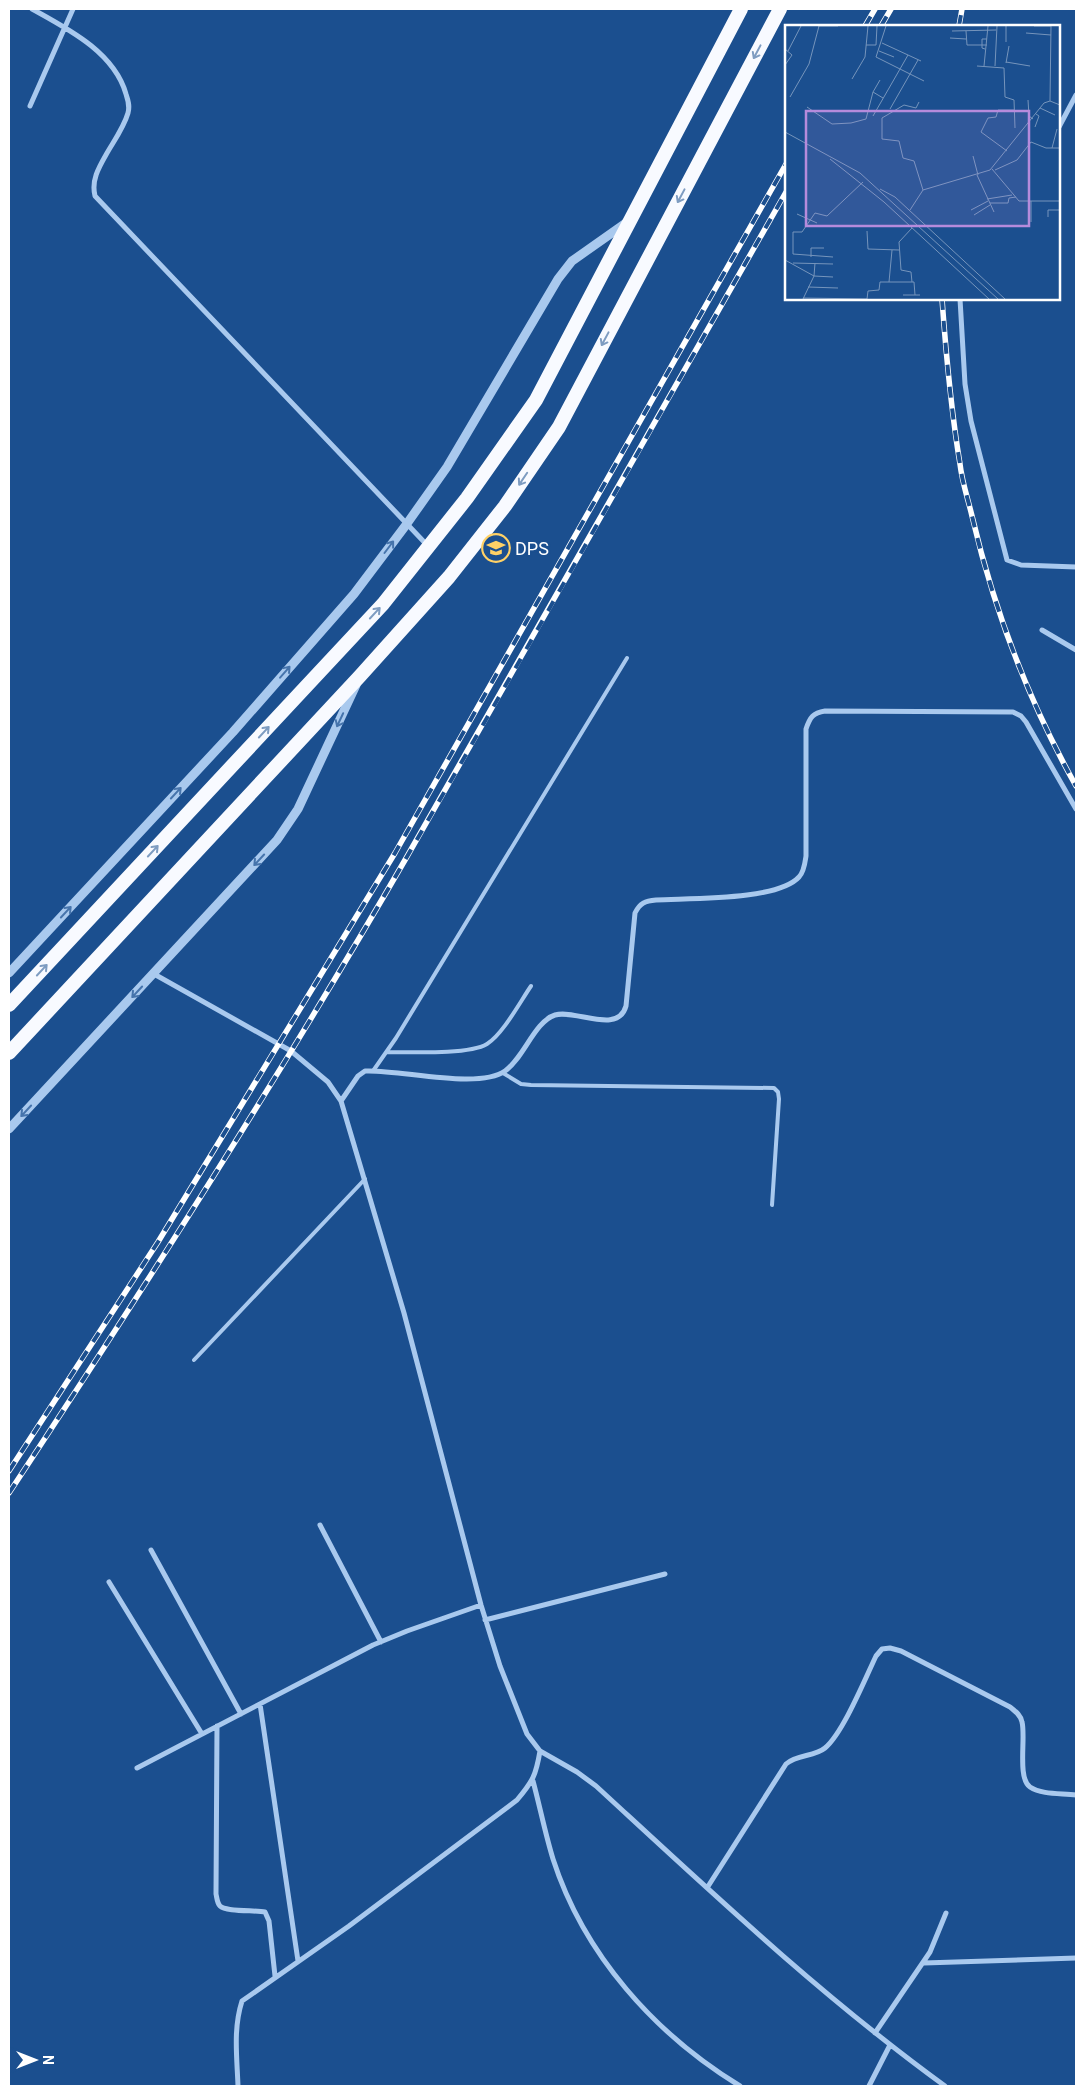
<svg xmlns="http://www.w3.org/2000/svg" width="1085" height="2095" font-family="Roboto,sans-serif">
<rect width="100%" height="100%" fill="#1b4f8f"/>
<g fill="none" stroke-linecap="round" stroke-linejoin="round">
<path stroke="#a9c9ee" stroke-width="4" d="M387,1052C409,1052 469,1055 487,1044C503,1034 520,1002 531,986
M373,1071L396,1038L627,658
M503,1073L521,1084L531,1085L774,1088L778,1092L779,1099L772,1205
M194,1360L365,1179"/>
<path stroke="#a9c9ee" stroke-width="5" d="M32,9C68,29 114,52 126,94C128,100 130,106 128,113C124,127 114,141 107,153C99,167 91,180 95,196L427,545
M30,106L73,9
M1059,127L1076,95
M960,299L965,384L971,421L1007,560L1021,565L1076,567
M1042,630L1076,650
M154,974L291,1051L328,1082L341,1101L404,1313L481,1605L500,1666L527,1734L540,1751L577,1772L596,1786C709,1890 821,1996 945,2086
M341,1101L358,1076L365,1071C399,1069 478,1090 505,1071C523,1059 535,1021 555,1015C576,1009 618,1035 626,1006L635,913C640,903 645,901 656,900C688,898 777,901 799,877C804,872 805,863 806,856V729C810,717 813,713 825,711L1013,712L1021,716L1026,722L1076,809
M320,1525L381,1642
M151,1550L241,1714
M109,1582L202,1734
M485,1620L665,1574
M260,1704L298,1961
M217,1726L216,1894C217,1898 217,1903 220,1906C226,1912 255,1910 265,1912L269,1921L275,1976
M137,1768L373,1645L407,1631L481,1605
M533,1781C540,1807 545,1833 553,1859C584,1955 655,2034 740,2086
M707,1888L786,1764C797,1754 814,1757 825,1748C843,1733 865,1679 876,1656L882,1649L890,1648L901,1651L1010,1707C1015,1711 1021,1715 1022,1722C1026,1737 1017,1778 1030,1787C1042,1795 1062,1793 1076,1795
M924,1963L1076,1958
M875,2033L930,1952L946,1913
M238,2086C237,2057 233,2029 242,2001L349,1926L517,1800C533,1781 536,1775 540,1751
M869,2086L890,2045"/>
<path stroke="#a9c9ee" stroke-width="9" d="M9,973L233,732L354,594L406,525L447,467L558,279L572,261L626,223
M9,1129L277,840L298,809L356,685"/>
<path stroke="#f8faff" stroke-width="14" d="M9,1005L383,604L467,498L536,400L741,9
M9,1053L360,676L449,577L505,506L559,427L780,9"/>
<defs>
<path id="rail" d="M865,26L875,9
M881,26L891,9
M959,26L962,9
M942,299C946,354 951,410 960,464C962,482 968,499 972,516C994,610 1029,702 1076,786
M9,1471L158,1242L395,853L786,164
M9,1493C146,1285 280,1076 405,860C534,638 659,414 786,192"/>
</defs>
<use href="#rail" stroke="#fff" stroke-width="5.5"/>
<use href="#rail" stroke="#1b4f8f" stroke-width="4" stroke-dasharray="11" stroke-linecap="butt"/>
</g>
<defs><path id="oneway-shaft" d="M-6 0H5M1.5-3L5.5 0L1.5 3" fill="none" stroke-width="1.6" stroke-linecap="round" stroke-linejoin="round" transform="scale(1.25)"/></defs>
<g stroke="#7e9cc1">
<use href="#oneway-shaft" transform="translate(757 52) rotate(118)"/>
<use href="#oneway-shaft" transform="translate(681 196) rotate(118)"/>
<use href="#oneway-shaft" transform="translate(605 339) rotate(118)"/>
<use href="#oneway-shaft" transform="translate(523 479) rotate(124)"/>
<use href="#oneway-shaft" transform="translate(375 613) rotate(-47)"/>
<use href="#oneway-shaft" transform="translate(264 732) rotate(-47)"/>
<use href="#oneway-shaft" transform="translate(153 851) rotate(-47)"/>
<use href="#oneway-shaft" transform="translate(42 970) rotate(-47)"/>
</g>
<g stroke="#4674ac">
<use href="#oneway-shaft" transform="translate(389 547) rotate(-53)"/>
<use href="#oneway-shaft" transform="translate(285 672) rotate(-49)"/>
<use href="#oneway-shaft" transform="translate(340 720) rotate(115)"/>
<use href="#oneway-shaft" transform="translate(176 793) rotate(-47)"/>
<use href="#oneway-shaft" transform="translate(259 860) rotate(133)"/>
<use href="#oneway-shaft" transform="translate(66 912) rotate(-47)"/>
<use href="#oneway-shaft" transform="translate(137 992) rotate(133)"/>
<use href="#oneway-shaft" transform="translate(26 1111) rotate(133)"/>
</g>
<defs>
<symbol id="school-ring" viewBox="-11 -11 22 22"><circle r="9.5" fill="#1b4f8f" stroke="#ffd166" stroke-width="1.5"/><path d="M0-5L7-2L0 1L-7-2ZM-4 1L0 2.5L4 1V4Q0 6-4 4Z" fill="#ffd166"/></symbol>
</defs>
<g fill-rule="evenodd">
<use href="#school-ring" x="480" y="532" width="32" height="32"/>
</g>
<g text-anchor="middle" dominant-baseline="central" stroke-width="4" stroke-linejoin="round" paint-order="stroke">
<g font-size="18" fill="#fff" stroke="#1b4f8f" text-anchor="start">
<text x="515" y="548">DPS</text>
</g>
</g>
<g transform="translate(785 25)">
<rect width="275" height="275" fill="#1b4f8f"/>
<path fill="none" stroke="#7695bc" stroke-width="1" d="M33,1H53M221,1V17M249,1H266M167,6L211,5M181,6L182,20H202M241,8L266,10M165,13L181,14M97,18L136,36M81,20H91L92,1M0,24L7,30L0,40M200,24L197,23V14H202M3,26L16,1M94,26L109,32M123,30L115,44L139,56M221,37L245,41M221,38L224,21M192,41L219,43L220,72L229,75L230,103M199,41L203,1M210,41L212,1M67,54L80,32L83,1M95,55L88,67L98,73M5,72L24,39L34,1M243,75L244,91L248,94M265,76L266,1M134,77L131,83L119,80L97,93V114L114,116L118,133L129,136L138,165M22,82L47,99L66,98L81,94L88,67M255,83L270,90M105,84L133,35M88,91L115,44L91,32L101,1M250,102L254,91L251,89M0,107L75,148L213,274M267,123L272,104M222,126L196,107L203,93L211,92L213,85H229M188,131L193,150M45,134L99,177L204,274M207,144L234,176H275M210,145L232,135L246,117L261,123H275M192,150L209,187M95,164L110,172L220,274M202,174L227,170M246,176V197M205,178H223L224,173L231,172M125,185L138,165L205,145L259,78L265,76L275,80M186,185L203,176M12,189L32,198M189,190L205,180M263,192V185H275M82,206L83,224L114,225M26,232V223H39M48,232L8,229V207H17L30,188L42,191L78,157M0,235L29,251L48,252M8,238L48,239M104,257L107,225M127,257L126,247L116,245L114,217L127,203M23,262L53,263M118,270H135M18,273L82,274L83,266L94,265L95,257H129L130,270M18,274L29,251L30,238"/>
<path fill="#b68bdc" fill-opacity="0.15" stroke="#b68bdc" stroke-width="2.5" d="M21,86H244V201H21Z"/>
<rect width="275" height="275" fill="none" stroke="#fff" stroke-width="2.5"/>
</g>
<rect width="1085" height="2095" fill="none" stroke="#ffffff" stroke-width="20"/>
<g transform="translate(35 2060) rotate(90)" stroke="#1b4f8f" stroke-width="4" paint-order="stroke">
<path d="M0-4L9 19L0 12L-9 19Z" fill="#ffffff"/>
<text y="-8" font-size="14" font-weight="bold" text-anchor="middle" fill="#ffffff">N</text>
</g>
</svg>
